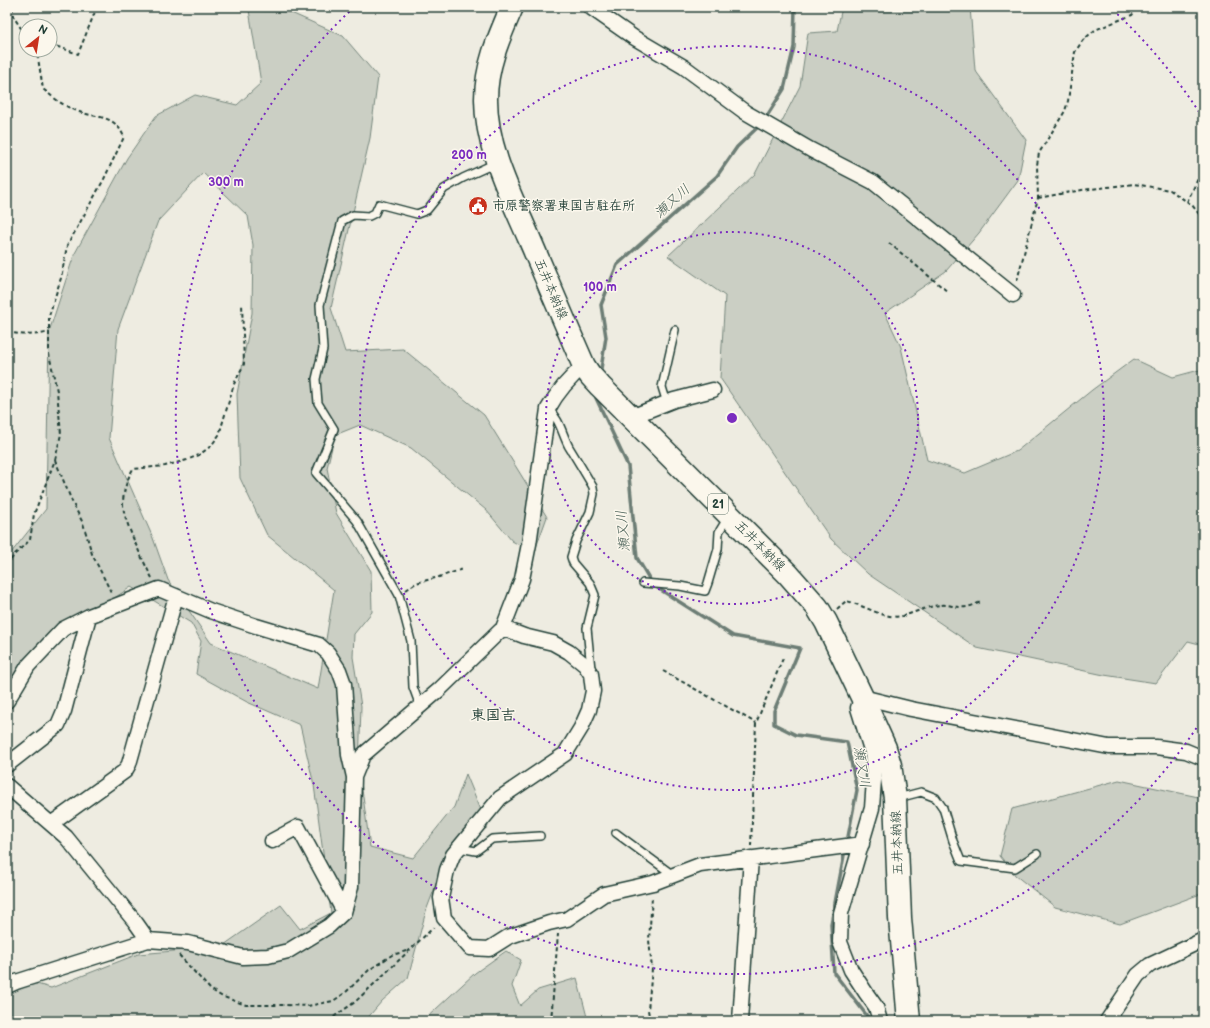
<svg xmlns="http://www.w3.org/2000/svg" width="1210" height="1028" font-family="'Balsamiq Sans','Klee One',sans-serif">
<rect width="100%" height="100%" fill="#eeece1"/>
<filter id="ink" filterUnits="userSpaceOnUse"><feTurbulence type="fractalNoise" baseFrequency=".025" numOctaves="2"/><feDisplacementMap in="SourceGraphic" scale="8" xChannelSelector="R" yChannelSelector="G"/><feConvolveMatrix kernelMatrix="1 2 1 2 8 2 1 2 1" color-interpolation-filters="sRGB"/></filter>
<g filter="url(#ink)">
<path fill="#cbcfc4" stroke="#75867c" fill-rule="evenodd" d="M842,7H970L975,70L1026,140L1018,180L979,233L946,271L885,313L901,347L927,460L965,473L1017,451L1092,390L1134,359L1173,377L1203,369V645L1188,641L1156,683L1104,675L977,648L868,574L831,539L720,378L725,296L668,256L755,174L800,86L808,33L837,31Z
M249,10L289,12L343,36L378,77L370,138L331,308L345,352L403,349L484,415L547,517L534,553L512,541L486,510L411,448L360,425L335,435L327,468L336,513L371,571L372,612L354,634L353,657L361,706L359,768L370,847L413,858L454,807L466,774L488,827L448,853L426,911L408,978L382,1001L365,1021H7V995L33,983L51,988L138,954L221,947L281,905L300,929L331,913L314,785L300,725L247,702L196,674L201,641L191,623L131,587L34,651L7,688V558L46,509L49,332L74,255L127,158L156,116L195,95L237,105L261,83ZM203,173L248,216L253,245L252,313L237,394L240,478L267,535L334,590L318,689L211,643L168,580L153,538L109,438L118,329L158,221Z
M1119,780L1203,798V893L1120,924L1055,907L1015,875L1000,856L1012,809Z
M506,951L521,960L512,986L520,1006L538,990L577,978L588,1021H423L475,973Z"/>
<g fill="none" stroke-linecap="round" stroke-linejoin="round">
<path stroke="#6c7d74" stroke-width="3.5" d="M765,119L784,89L794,47L795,7
M600,375L606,337L601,305L617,265L717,176L737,147L760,125
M596,395V398L628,466L637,558L653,585L733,636L800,648L774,711V724L796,735L847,742L857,790L847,842
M845,850L831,924L834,973L871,1021"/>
<defs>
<path id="lane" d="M667,403L662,387L675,330
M548,409C560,419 562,434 569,447C577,460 585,473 593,487L594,494L590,512L576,541L571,557L573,563L590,583L595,595L587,628L591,669
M643,583L680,586L705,591L708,583L718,549L719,532L728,517
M420,706L413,687L411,641L399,595L357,521L316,473L334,429L318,403L316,379L323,349L320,305L342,221L353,215L369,216L375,213L379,204L417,214L427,210L444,189L463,178L496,163
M898,798L921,792L936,798L943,808L953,841L961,861L1015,868L1037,854
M616,833L673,875
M459,848L476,851L492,839L540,836"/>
<path id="street" d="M590,7L633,37L684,67L745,112L811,150L873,182L1013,295
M631,417L674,400L713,390
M503,628L524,636L553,643L569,652L585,665L591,674L593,691L589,710L581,728L565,754L500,798L453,855L447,870L441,898L444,918L470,948L489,949L508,937L549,923L567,919L604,894L653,883L700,865L862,844
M7,701L28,666L63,629L89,616L159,589L211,611L256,626L319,645L328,653L339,670L344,684L349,755L354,777L351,887L344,912L329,926L288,951L268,956L243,957L188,943L148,940L16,982L7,986
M7,765L58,725L64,711L89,616
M354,777L363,755L439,690L503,628L522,579L529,544L548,409C558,391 568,379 584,366
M7,786L66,837L136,923L148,940
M51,824L125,771L129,764L176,596
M272,841L298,827L344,912
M740,1021L751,858
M880,1021L876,1007L866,993L851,970L840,942L841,913L872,808L874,780L872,753L858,708L862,697L911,709L1109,747H1156L1186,751L1203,758
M1107,1021L1138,975L1150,965L1203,940"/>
<path id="primary" d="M512,7C499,37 486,66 486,99C486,148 510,194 529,238C547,280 565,323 584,366L590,375L600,386L788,574L817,607L826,622L862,697L885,748L890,765L895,798L900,918L909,1021"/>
</defs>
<use href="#lane" stroke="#1f3d34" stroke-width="10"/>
<use href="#street" stroke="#1f3d34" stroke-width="17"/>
<use href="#primary" stroke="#1f3d34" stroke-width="25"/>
<path stroke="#1f3d34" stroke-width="2" stroke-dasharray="4 3" stroke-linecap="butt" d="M12,7L13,16L26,36
M50,44L78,54L97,7
M1038,198L1082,190L1134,184L1170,190L1192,205L1203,219
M1187,202L1203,168
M889,243L948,292
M1017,281L1038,198L1037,165L1039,153L1065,111L1068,101L1075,52L1083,40L1095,30L1132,15L1139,7
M7,332C22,335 35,336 49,332
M55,460L73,504L83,523L92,554L112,594
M7,566L14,555L30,540L34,514L55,460L61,434L57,391L49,354V316L61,278L67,246L104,179L124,137C114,113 97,119 77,111C62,105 55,99 43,89L37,52L36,50
M152,578C144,563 123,520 123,504C123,492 127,479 133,469L165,466L187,460L199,455L211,446L219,435L234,384L244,364L242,303
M406,590L416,583L439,577L463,569
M837,609L846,601C862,604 885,620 902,616C915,613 927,606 941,605C947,604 954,607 960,607C967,608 974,605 981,602
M663,671L756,723
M751,846L756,723L784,656
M179,955L210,989L221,996L246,1005H285L308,1006L333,1001L345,993L369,970L392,955L410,950
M328,1021L355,1002L434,927
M551,1021L558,934
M650,1021L648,1010L652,969L649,940L652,897"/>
<use href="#lane" stroke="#fbf7ec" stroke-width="7"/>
<use href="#street" stroke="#fbf7ec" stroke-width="14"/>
<use href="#primary" stroke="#fbf7ec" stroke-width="22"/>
</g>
</g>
<g fill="none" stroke="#7b2cbf" stroke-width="2" stroke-dasharray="2 4">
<circle cx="732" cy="418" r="186"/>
<circle cx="732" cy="418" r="372"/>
<path d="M1203 718A558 558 0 1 1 351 10M1113 10A558 558 0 0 1 1203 118"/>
</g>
<defs>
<symbol id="civic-disc" viewBox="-11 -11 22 22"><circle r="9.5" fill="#c8321e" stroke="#fbf7ec"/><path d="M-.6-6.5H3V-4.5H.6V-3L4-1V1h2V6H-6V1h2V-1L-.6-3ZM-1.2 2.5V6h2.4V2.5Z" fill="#fff"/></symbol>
</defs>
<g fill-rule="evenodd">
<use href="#civic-disc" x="467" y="195" width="22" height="22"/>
</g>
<g text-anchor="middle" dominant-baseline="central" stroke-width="3" stroke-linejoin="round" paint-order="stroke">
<rect fill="#fbf7ec" stroke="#61756b" stroke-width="1" x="708" y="494" width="20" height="20" rx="3"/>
<g font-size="12" font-weight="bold" fill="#1f3d34">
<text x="718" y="504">21</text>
</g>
<g font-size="13" font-weight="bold" fill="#1f3d34" stroke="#fbf7ec" text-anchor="start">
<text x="492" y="206">市原警察署東国吉駐在所</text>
</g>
<g font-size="13" fill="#1f3d34" stroke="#fbf7ec">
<text transform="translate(551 289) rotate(67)">五井本納線</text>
<text transform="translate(760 546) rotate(45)">五井本納線</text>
<text transform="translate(897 843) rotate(-92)">五井本納線</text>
</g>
<g font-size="14" font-style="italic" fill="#455d54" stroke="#fbf7ec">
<text transform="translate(672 201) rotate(-42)">瀬又川</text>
<text transform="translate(623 531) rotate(-95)">瀬又川</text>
<text transform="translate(862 767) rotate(80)">瀬又川</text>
</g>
<g font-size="15" font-weight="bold" fill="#1f3d34" stroke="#fbf7ec">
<text x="493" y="715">東国吉</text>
</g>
</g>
<circle cx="732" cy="418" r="6" fill="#7b2cbf" stroke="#fbf7ec" stroke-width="2"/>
<g font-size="12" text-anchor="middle" font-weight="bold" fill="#7b2cbf" stroke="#fbf7ec" stroke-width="3" stroke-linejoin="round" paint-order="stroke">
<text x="469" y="159">200 m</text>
<text x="226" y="186">300 m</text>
<text x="600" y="291">100 m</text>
</g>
<rect width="1210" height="1028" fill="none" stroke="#fbf7ec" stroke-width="24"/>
<rect x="12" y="12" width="1186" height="1004" fill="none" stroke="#1f3d34" stroke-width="1.5" filter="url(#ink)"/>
<g transform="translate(38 38) rotate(30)"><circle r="19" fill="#fbf7ec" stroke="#a3ada2"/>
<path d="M0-3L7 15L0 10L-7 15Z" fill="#c8321e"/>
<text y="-6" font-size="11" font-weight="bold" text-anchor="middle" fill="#1f3d34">N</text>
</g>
</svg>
